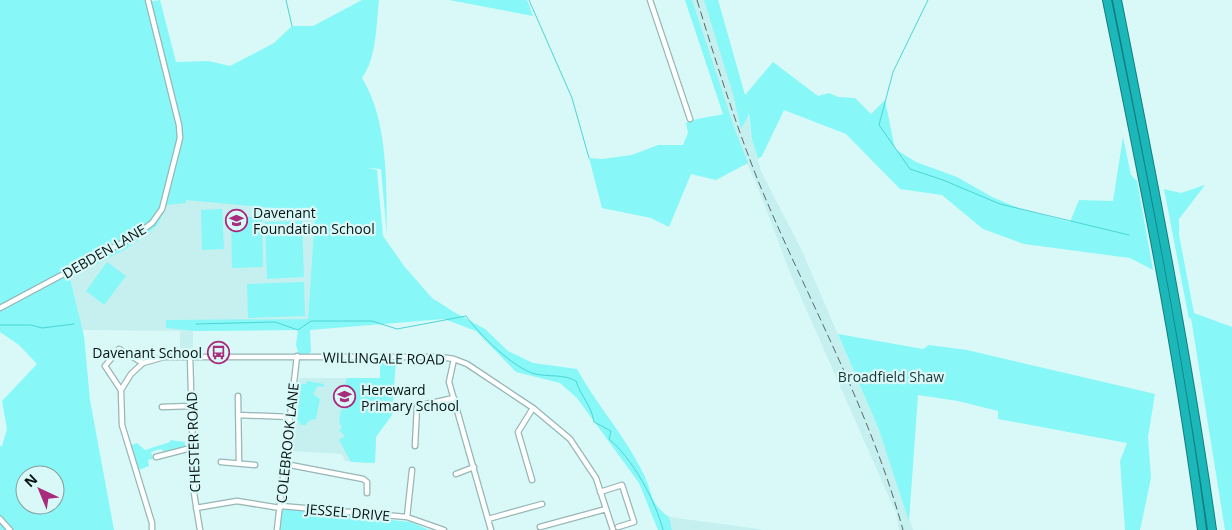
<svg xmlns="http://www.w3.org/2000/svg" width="1232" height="530" font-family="'Open Sans',sans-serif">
<rect width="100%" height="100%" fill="#d9f9f8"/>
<path fill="#c6f0ef" d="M685,0H718L745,96L752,139L761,171L803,253L879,430L913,530H899L896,513L791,275L755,180L723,114Z
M194,103L280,133L272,210L315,214L308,319L193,330V348H180V331L82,330L70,277L126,249L157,226L168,199Z
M380,360H396L392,415L376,437L375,463L345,461L342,454L290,451L299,378H380Z
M669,517L745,527L765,530H672Z"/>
<path fill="#87f7f7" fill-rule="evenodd" d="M0,0H146V2L160,0L176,62L208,61L230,66L274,43L292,26H313L362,0H379C376,25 377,57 362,78C389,122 386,185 387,236L381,169L368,168L377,170L383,236L404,266L432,298L454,312L485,329L508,351L533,363L577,369C596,404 625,436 642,471C653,491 648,502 669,517L672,530H658L639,483L577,398L560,383L516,372L476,331L444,319L310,330L311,352L301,361L296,345L298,330L196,331L166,328V320L308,319L315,214L273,208L186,200V203L167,205L157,226L126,249L70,278L84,336L90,400L114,530H0V446H2L7,429L2,401L37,364L19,345L0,332ZM25,475H55V505H25Z
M449,0H527L533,16Z
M685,0H692L735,130L748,163L716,180L691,174L669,227L651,218L602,208L589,158L602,159L632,155L658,145H683L688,133L686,123C694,118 713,117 723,114Z
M704,0H718L745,95L773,62L818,96L829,93L838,97L855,98L871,114L885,100L895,149L916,162L957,177L992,197L1021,209L1070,222L1079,200L1113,201L1123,137L1131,175L1137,181L1153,270L1130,258L1024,244L983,229L942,195L900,189L846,134L784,110L762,156L758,159L752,139L749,114L741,129L733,94Z
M1205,185L1179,219V235L1194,313L1232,327V530H1225L1191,318L1189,319L1164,189L1181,193Z
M222,209L224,249L202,250L201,210Z
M231,217H262L263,267L232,268Z
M302,221L304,277L267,279L265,222Z
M107,262L126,276L104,305L86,291Z
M304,282L305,316L248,318L247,284Z
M838,334L923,349L929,345L967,350L1155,394L1148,437L1151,478L1140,530H1125L1120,461L1127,443L998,419V411L958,401L918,395L909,521L879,430Z
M380,360H396L392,415L376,437L375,463L351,462L339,440L345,436L339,430L342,428L339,422L341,409L346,410L347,394L343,393L347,378H380Z
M307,381L324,384V387L318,386L313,394L320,399L316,419L310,420L305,425H301L297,419L301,384H306Z
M170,440L185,442V447L166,452L160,449L151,452L153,459L148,460L149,466L139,470L131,445L137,443L145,450L170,442Z
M282,509L411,522L429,530H280Z"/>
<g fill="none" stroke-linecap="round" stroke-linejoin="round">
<path stroke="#4cd4d5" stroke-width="1" d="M286,0L292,26
M529,0L572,98L589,158
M928,0L893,72L879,125L910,169L943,180L1000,204L1129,235
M196,324L275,322L298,330L311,321H372L397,329L466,316C479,334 513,368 535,374C549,377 564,374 576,381C581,397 591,404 594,422L611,431L609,439C632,458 656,501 663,530
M0,325H31L42,328L74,324"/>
<defs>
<path id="street" d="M650,0L690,119
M0,308L133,237L152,223L162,209L180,138L179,125L148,0
M190,356L194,493L200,530
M454,359L449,382L491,530
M121,390L105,366L119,349L143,363
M238,396L239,463
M162,407L191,406
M238,415L290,417
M415,446L417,406L454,398
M156,457L191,448
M221,462L255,465
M285,464L363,479L367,482V493
M456,474L474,467
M532,480L518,432L533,408
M600,492L622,485L634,522L618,527
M281,506L407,517L444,530
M196,508L237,501L280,508
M407,517L412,470
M0,519L10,530
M488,519L542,504
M540,527L606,509
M152,530V523L122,425L121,390L131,374L143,363L164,357H441L454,359L467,364L533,408L570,439L596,478L613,530
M277,530L297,356"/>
<path id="highway" d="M1107,0C1143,176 1179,352 1202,530
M1117,0C1152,176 1187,352 1212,530"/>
</defs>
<use href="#street" stroke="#97b6b5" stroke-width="7"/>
<use href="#highway" stroke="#147e7f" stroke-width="10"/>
<use href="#street" stroke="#fff" stroke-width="4.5"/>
<use href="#highway" stroke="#1bb7b9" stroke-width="8"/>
<path stroke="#566968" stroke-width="1" stroke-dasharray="8 4" stroke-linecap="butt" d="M697,0C716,62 735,123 759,183C807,299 870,409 903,530"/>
</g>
<defs>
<symbol id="school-ring" viewBox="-11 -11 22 22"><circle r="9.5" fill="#d9f9f8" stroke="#a92b7c" stroke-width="1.5"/><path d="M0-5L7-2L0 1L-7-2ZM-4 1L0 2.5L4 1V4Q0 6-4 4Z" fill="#a92b7c"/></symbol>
<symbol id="bus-ring" viewBox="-11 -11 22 22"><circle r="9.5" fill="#d9f9f8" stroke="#a92b7c" stroke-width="1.5"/><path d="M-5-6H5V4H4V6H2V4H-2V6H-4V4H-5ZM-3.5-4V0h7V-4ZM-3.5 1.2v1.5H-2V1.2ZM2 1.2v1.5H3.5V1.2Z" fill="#a92b7c"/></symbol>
</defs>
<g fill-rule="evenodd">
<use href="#school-ring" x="224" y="208" width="25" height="25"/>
<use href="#bus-ring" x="206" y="340" width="25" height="25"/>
<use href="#school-ring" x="332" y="384" width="25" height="25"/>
</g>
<g text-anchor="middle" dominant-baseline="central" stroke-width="4.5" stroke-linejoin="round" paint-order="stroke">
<g font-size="14" fill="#081313" stroke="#d9f9f8" text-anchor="start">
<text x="253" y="212">Davenant<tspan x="253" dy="16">Foundation School</tspan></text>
<text x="202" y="352" text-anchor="end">Davenant School</text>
<text x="361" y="389">Hereward<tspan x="361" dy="16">Primary School</tspan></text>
</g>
<g font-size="14" fill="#081313" stroke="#d9f9f8">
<text transform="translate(104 251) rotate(-30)">DEBDEN LANE</text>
<text transform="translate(384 358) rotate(1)">WILLINGALE ROAD</text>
<text transform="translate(193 442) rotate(-92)">CHESTER ROAD</text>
<text transform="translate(287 443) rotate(-84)">COLEBROOK LANE</text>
<text transform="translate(348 512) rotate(5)">JESSEL DRIVE</text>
</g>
<g font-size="14" fill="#1d3435" stroke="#d9f9f8">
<text x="891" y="376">Broadfield Shaw</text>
</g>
</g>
<g transform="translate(40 490) rotate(316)"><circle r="24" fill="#d9f9f8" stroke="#859d9c"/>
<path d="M0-4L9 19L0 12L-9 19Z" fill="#a92b7c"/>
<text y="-8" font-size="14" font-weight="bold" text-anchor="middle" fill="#081313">N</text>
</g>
</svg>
